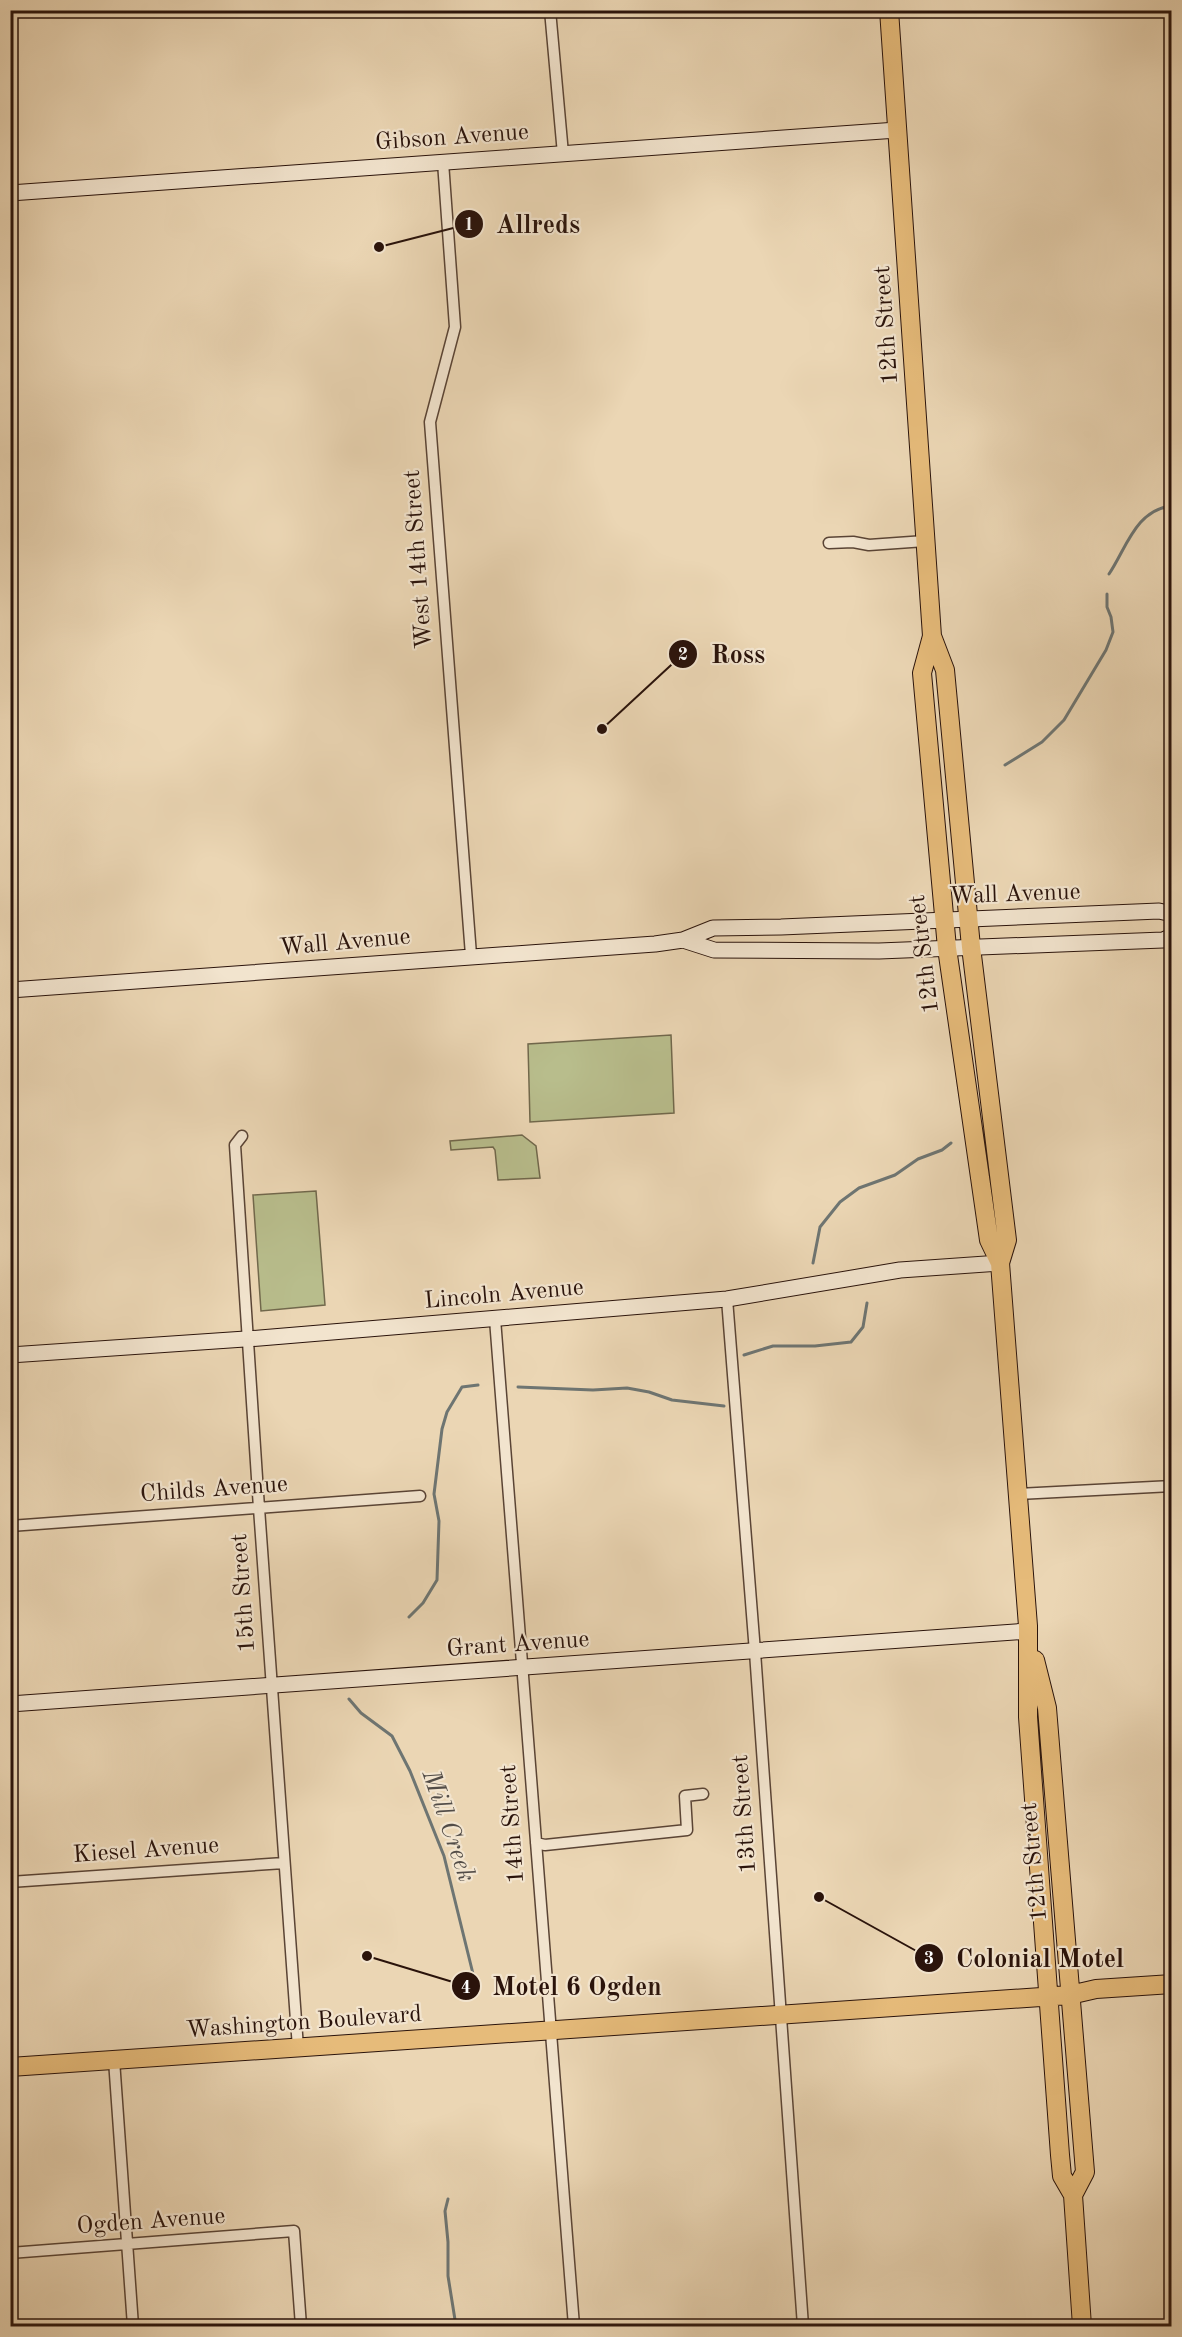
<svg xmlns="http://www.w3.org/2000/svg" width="1182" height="2337" font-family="'Old Standard TT',serif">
<rect width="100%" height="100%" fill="#ebd6b4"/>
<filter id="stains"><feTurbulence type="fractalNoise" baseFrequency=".00333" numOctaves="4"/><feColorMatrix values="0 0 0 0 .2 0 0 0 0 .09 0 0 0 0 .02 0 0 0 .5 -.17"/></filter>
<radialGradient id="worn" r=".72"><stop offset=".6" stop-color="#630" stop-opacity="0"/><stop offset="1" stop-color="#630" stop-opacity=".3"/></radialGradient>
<path fill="#b8bd8c" stroke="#71684c" stroke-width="1.5" d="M671,1035L674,1113L530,1122L528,1044Z
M522,1135L536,1146L540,1178L498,1180L495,1150L493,1147L451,1150L450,1141Z
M316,1191L325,1305L261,1311L253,1195Z"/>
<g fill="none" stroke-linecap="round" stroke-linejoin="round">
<path stroke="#6e7572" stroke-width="3" d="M1109,574C1126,549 1136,509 1172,506
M1005,765L1042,742L1064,720L1106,650L1113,632L1111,617L1107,607V594
M813,1263L820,1227L840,1202L859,1188L895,1175L918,1159L942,1150L951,1143
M744,1355L773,1346H815L851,1342L863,1327L867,1303
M518,1387L593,1390L627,1388L649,1392L672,1400L724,1406
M409,1617L423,1603L437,1580L439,1521L434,1494L442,1429L447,1412L462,1387L478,1385
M349,1699L361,1713L392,1736L410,1771L444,1856L476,1986
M448,2199L445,2211L448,2242V2276L456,2326"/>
<defs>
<path id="street" d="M550,10L563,154
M443,162L455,327L430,422L471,955
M829,543L853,542L869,545L925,541
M242,1136L235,1145L259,1508L298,2048
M727,1299L755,1652L803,2326
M495,1319L574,2326
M1018,1494L1172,1486
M10,1526L420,1496
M536,1843L545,1845L687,1830L685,1796L703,1794
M10,1882L284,1863
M114,2060L133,2326
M10,2253L294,2231L301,2326
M1167,2326H1172"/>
<path id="secondary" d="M10,193L897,130
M683,940L714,950L879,951L1163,940L1172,936
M10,990L655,944L683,940L713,928L781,927L1159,911L1172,914
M10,1355L260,1338L727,1299L900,1270L1000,1263
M10,1704L1028,1631"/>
<path id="primary" d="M889,10L932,636L945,670L971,947L1007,1240L1000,1263
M932,636L922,673L947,948L989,1240L1000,1263L1028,1626V1717L1060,2155L1062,2176L1073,2195L1082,2326
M1035,1660L1047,1708L1085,2172L1073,2195
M10,2067L1070,1995L1096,1989L1172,1984"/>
</defs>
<use href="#street" stroke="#5a4435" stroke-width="13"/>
<use href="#secondary" stroke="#2a130b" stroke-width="17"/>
<use href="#primary" stroke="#2a130b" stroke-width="20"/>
<use href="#street" stroke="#f2e4ce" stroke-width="10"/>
<use href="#secondary" stroke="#f2e4ce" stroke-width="15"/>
<use href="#primary" stroke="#e6bb7a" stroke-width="18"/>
</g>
<g text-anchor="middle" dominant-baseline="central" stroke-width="4.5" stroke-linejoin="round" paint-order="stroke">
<g font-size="24" fill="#2a130b" stroke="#f2e4ce">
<text transform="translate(452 138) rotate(-4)">Gibson Avenue</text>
<text transform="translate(887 325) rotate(-94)">12th Street</text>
<text transform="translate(419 559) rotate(-94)">West 14th Street</text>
<text transform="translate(1015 895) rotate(-2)">Wall Avenue</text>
<text transform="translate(345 943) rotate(-5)">Wall Avenue</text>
<text transform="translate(925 954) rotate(-97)">12th Street</text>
<text transform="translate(504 1295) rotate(-5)">Lincoln Avenue</text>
<text transform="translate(214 1490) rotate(-4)">Childs Avenue</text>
<text transform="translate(244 1593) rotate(-94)">15th Street</text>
<text transform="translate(518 1645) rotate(-4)">Grant Avenue</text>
<text transform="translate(745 1814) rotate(-94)">13th Street</text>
<text transform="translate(513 1824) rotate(-94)">14th Street</text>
<text transform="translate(146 1851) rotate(-4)">Kiesel Avenue</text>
<text transform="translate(1035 1862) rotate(-95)">12th Street</text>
<text transform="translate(304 2023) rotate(-4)">Washington Boulevard</text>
<text transform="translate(151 2222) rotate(-4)">Ogden Avenue</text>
</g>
<g font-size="26" font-style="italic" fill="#524c47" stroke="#f2e4ce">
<text transform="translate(448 1826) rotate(71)">Mill Creek</text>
</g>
</g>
<path fill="none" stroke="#2a130b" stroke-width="2" d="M379 247L469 224M602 729L683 654M819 1897L929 1958M367 1956L466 1986"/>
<g fill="#2a130b" stroke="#f2e4ce" stroke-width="2">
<circle cx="379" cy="247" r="6"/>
<circle cx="602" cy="729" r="6"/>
<circle cx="819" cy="1897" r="6"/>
<circle cx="367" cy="1956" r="6"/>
<circle cx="469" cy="224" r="15"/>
<circle cx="683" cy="654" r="15"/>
<circle cx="929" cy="1958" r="15"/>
<circle cx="466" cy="1986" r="15"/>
</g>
<g font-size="18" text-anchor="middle" font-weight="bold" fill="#fff">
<text x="469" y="230">1</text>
<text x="683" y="660">2</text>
<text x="929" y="1964">3</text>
<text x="466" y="1993">4</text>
</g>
<g font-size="26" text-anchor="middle" font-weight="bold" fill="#2a130b" stroke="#f2e4ce" stroke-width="4.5" stroke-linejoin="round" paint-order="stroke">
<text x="538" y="233">Allreds</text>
<text x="738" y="663">Ross</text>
<text x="1040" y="1967">Colonial Motel</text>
<text x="577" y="1995">Motel 6 Ogden</text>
</g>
<rect width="1182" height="2337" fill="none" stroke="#ebd6b4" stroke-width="36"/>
<rect x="12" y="12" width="1158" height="2313" fill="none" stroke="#2a130b" stroke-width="3"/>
<rect x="18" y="18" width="1146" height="2301" fill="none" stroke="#2a130b" stroke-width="1.5"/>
<rect width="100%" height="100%" filter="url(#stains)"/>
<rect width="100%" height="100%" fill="url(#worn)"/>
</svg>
